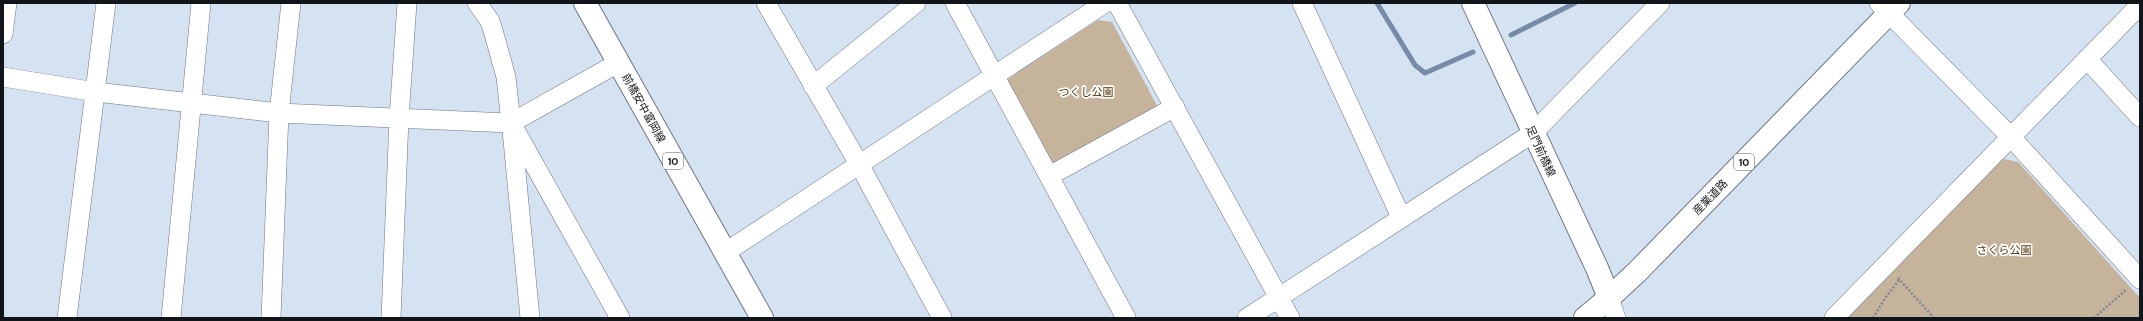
<svg xmlns="http://www.w3.org/2000/svg" width="2143" height="321" font-family="'DM Sans','Noto Sans JP',sans-serif">
<rect width="100%" height="100%" fill="#d4e2f2"/>
<path fill="#c6b39c" d="M1098,20L1112,22L1160,111L1047,167L1006,90L1008,79Z
M1999,158L2018,162L2140,298V318H1845Z"/>
<g fill="none" stroke-linecap="round" stroke-linejoin="round">
<path stroke="#768ba5" stroke-width="5" d="M1377,3L1415,65L1425,73L1473,52
M1511,35L1575,3"/>
<defs>
<path id="minor" d="M477,3L490,21L494,34L506,77L511,123L620,318
M766,3L859,164L942,318
M955,3L1126,318
M1117,3L1290,318
M1302,3L1401,217
M1879,3L2010,136L2140,279
M3,34L7,3
M2087,59L2140,117
M3,77L96,92L279,113L511,123L618,63
M813,86L916,3
M512,130L530,318
M1049,176L1175,107
M726,252L1105,3
M1609,298L1616,318
M67,318L106,3
M171,318L201,3
M271,318L279,113L291,3
M391,318L399,118L407,3
M1247,318L1533,133L1660,3
M1834,318L2140,5"/>
<path id="major" d="M585,3L762,318
M1473,3L1597,268L1609,298
M1585,318L1609,298L1637,272L1899,3"/>
</defs>
<use href="#minor" stroke="#6b7786" stroke-width="20"/>
<use href="#major" stroke="#6b7786" stroke-width="24"/>
<path stroke="#7d8893" stroke-width="2.5" stroke-dasharray="2 2" stroke-linecap="butt" d="M1898,278L1934,318
M1873,318L1886,297L1899,280
M2094,318L2127,289"/>
<use href="#minor" stroke="#fff" stroke-width="19"/>
<use href="#major" stroke="#fff" stroke-width="22"/>
</g>
<g text-anchor="middle" dominant-baseline="central" stroke-width="3.5" stroke-linejoin="round" paint-order="stroke">
<g fill="#fff" stroke="#585c5f" stroke-width="1">
<rect x="663" y="153" width="20" height="16" rx="3"/>
<rect x="1734" y="154" width="20" height="16" rx="3"/>
</g>
<g font-size="10" font-weight="bold" fill="#11161b">
<text x="673" y="161">10</text>
<text x="1744" y="162">10</text>
</g>
<g font-size="11" fill="#513200" stroke="#fff">
<text x="1086" y="92">つくし公園</text>
<text x="2004" y="250">さくら公園</text>
</g>
<g font-size="11" fill="#11161b" stroke="#fff">
<text transform="translate(644 108) rotate(61)">前橋安中富岡線</text>
<text transform="translate(1541 151) rotate(65)">足門前橋線</text>
<text transform="translate(1710 197) rotate(-46)">産業道路</text>
</g>
</g>
<rect width="2143" height="321" fill="none" stroke="#11161b" stroke-width="8"/>
</svg>
